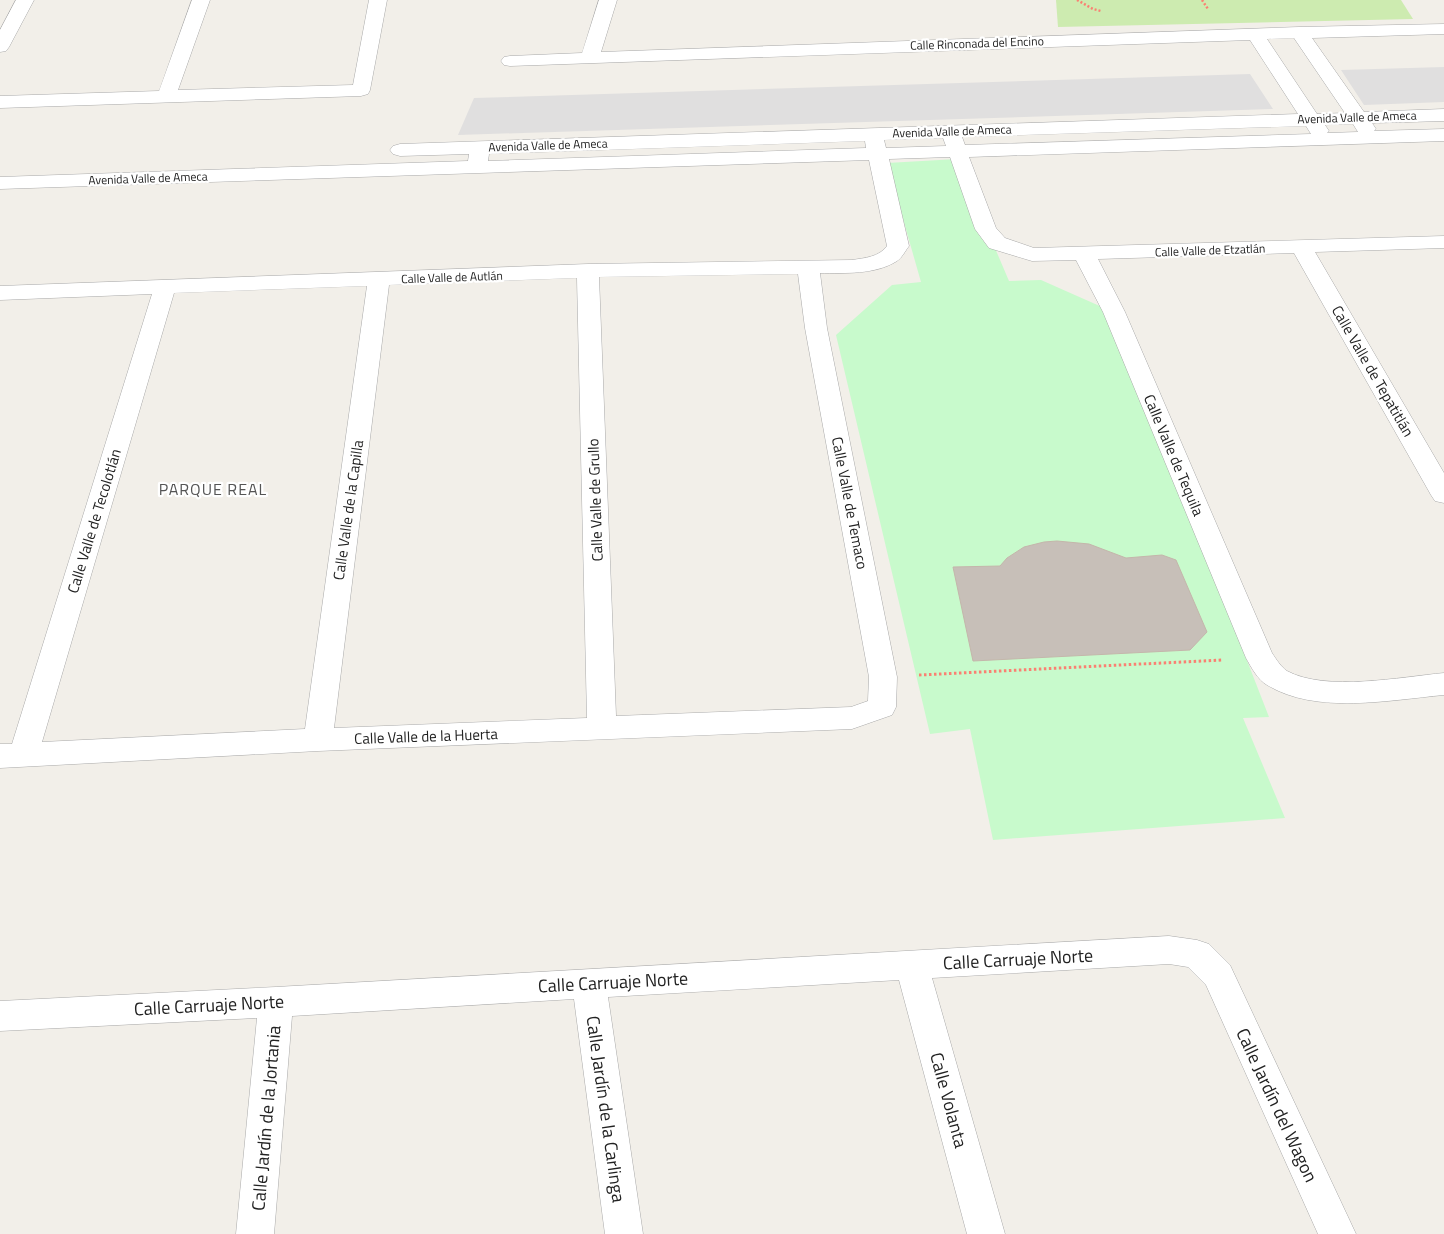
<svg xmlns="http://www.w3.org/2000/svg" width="1444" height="1234" font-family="'Titillium Web',sans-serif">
<rect width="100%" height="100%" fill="#f2efe9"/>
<path fill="#e0dfdf" d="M1444,67V102L1364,105L1341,70Z
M1250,74L1273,109L458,135L474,98Z"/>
<path fill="#cdebb0" d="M1056,0H1401L1413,19L1058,27Z"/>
<path fill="#c8facc" d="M957,159L1009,281L1041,280L1111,311L1269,717L1243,718L1285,818L993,840L970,729L930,734L836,335L892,285L921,282L887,163Z"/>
<path fill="#c7bfb8" stroke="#c4b6ab" d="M1057,541L1089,544L1126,558L1162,555L1176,560L1207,632L1190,650L973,661L953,567L1000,566L1007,558L1024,547L1044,542Z"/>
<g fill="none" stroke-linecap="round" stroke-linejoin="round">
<defs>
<path id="minor" d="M16,0H34L9,47L6,51L0,52V30Z
M192,0H210L178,90L353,85L369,0H387L370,90L368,94L361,96L0,108V96L159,91Z
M599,0H617L601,52L1299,27L1444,24V34L1312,38L1364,112L1444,109V121L1372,123L1376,129L1374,131L1444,129V141L969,157L996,228L1005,238L1034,248L1444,236V248L1315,252L1444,473V503L1435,501L1431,495L1294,253L1098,259L1125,312L1272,653C1276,659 1281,667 1287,671C1326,692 1401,677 1444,673V695C1390,700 1316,715 1267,685C1258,680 1251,667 1246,658L1103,312L1076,260L1032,261L989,248L975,229L950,157L889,159L909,246C905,251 902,258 897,261C875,275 844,273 820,273L827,328L897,677L896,707L892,715L852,729L318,751L0,768V744H12L152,294L0,300V286L588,264L852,260C865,258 879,257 887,246L869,160L0,189V177L468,161L469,154L400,156L393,154L390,150L393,146L400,144L1298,114L1250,40L510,66L504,65L501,61L504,57L510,56L582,53ZM1294,38L1345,113L1317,114L1267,39ZM1353,124L1358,132L1327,133L1329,131L1325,125ZM1306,126L1311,134L965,145L962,137ZM943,138L946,146L886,148L884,140ZM865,141L866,148L488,161L489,154ZM798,274L805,328L869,677L868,701L851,707L616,716L599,277ZM577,278L587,718L334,728L389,285ZM367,286L305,729L42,742L174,293Z
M1169,936L1197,940L1209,944L1230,965L1356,1234H1318L1206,985L1188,967L1169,964L932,978L1005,1234H967L899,980L608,997L643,1234H605L574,999L292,1016L274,1234H236L257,1018L0,1031V1001L276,987Z"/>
</defs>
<use href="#minor" stroke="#a9a9a9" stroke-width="1"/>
<path stroke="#fa8072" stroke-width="2.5" stroke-dasharray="2 2" stroke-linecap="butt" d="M1077,0L1093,9L1101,11
M1202,0L1208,9"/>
<path stroke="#fa8072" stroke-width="3" stroke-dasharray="2.5 2.5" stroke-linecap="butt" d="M919,675L1222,660"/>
<use href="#minor" fill="#fff" fill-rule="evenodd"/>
</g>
<g text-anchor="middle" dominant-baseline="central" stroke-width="4.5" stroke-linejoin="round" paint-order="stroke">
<g font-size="12" fill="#222" stroke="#fff">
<text transform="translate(977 43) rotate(-2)">Calle Rinconada del Encino</text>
<text transform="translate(1357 117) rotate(-2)">Avenida Valle de Ameca</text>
<text transform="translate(952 131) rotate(-2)">Avenida Valle de Ameca</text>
<text transform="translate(548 145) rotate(-2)">Avenida Valle de Ameca</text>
<text transform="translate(148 178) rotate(-2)">Avenida Valle de Ameca</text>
<text transform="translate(1210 250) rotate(-2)">Calle Valle de Etzatlán</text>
<text transform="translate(452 277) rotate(-2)">Calle Valle de Autlán</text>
</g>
<g font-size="15" fill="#222" stroke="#fff">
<text transform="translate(1373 371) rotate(60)">Calle Valle de Tepatitlán</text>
<text transform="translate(1174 455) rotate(67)">Calle Valle de Tequila</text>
<text transform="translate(595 500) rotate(-92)">Calle Valle de Grullo</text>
<text transform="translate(850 503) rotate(79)">Calle Valle de Temaco</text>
<text transform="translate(348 510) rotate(-82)">Calle Valle de la Capilla</text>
<text transform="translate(94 521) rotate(-73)">Calle Valle de Tecolotlán</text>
<text transform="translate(426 736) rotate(-2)">Calle Valle de la Huerta</text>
</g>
<g font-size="16" letter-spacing="1" fill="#555" stroke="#fff">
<text x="213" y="489">PARQUE REAL</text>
</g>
<g font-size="18" fill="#222" stroke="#fff">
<text transform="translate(1018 959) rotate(-3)">Calle Carruaje Norte</text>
<text transform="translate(613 982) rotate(-3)">Calle Carruaje Norte</text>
<text transform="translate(209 1005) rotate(-3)">Calle Carruaje Norte</text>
<text transform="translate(949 1100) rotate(75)">Calle Volanta</text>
<text transform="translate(1277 1105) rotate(65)">Calle Jardín del Wagon</text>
<text transform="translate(606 1109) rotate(82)">Calle Jardín de la Carlinga</text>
<text transform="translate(266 1118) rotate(-85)">Calle Jardín de la Jortania</text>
</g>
</g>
</svg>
